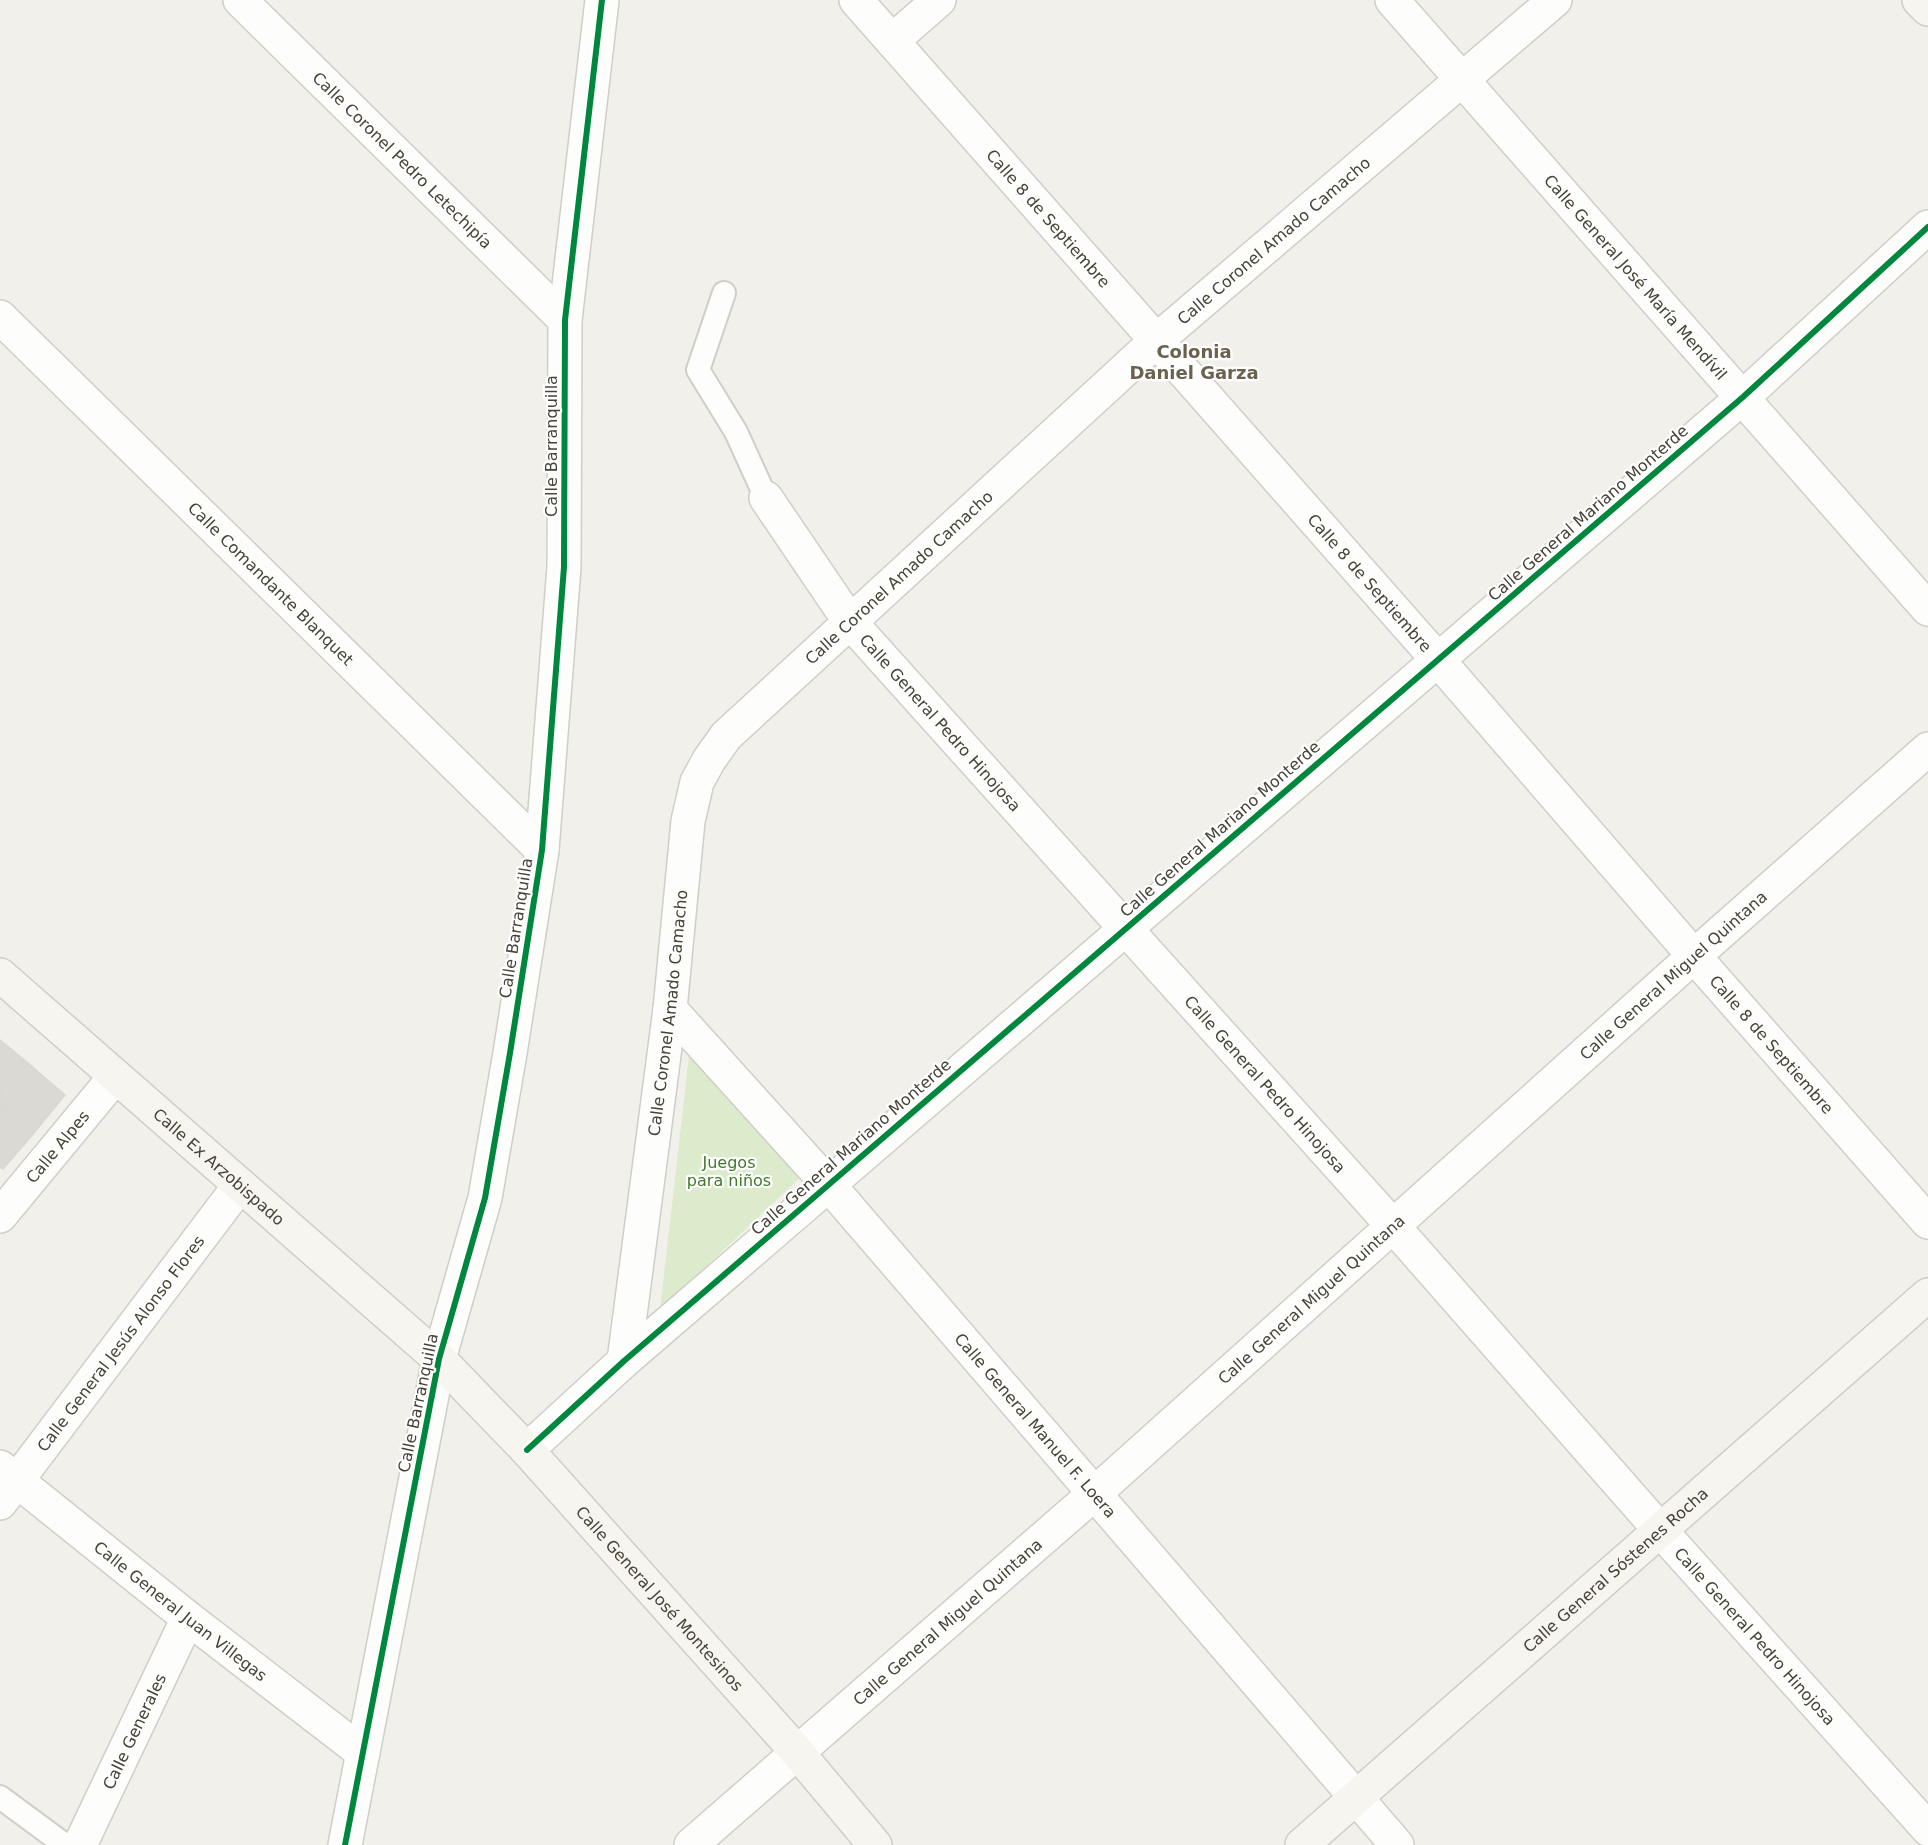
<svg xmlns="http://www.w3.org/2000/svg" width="1928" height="1845" font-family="'DejaVu Sans',sans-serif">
<rect width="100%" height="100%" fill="#f1f0eb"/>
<path fill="#dcebcc" d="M690,1047L804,1174L660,1310Z"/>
<path fill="#dbd9d3" stroke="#d9d7d1" stroke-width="1.5" d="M0,1040L28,1063L0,1092Z
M28,1063L65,1095L33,1134L0,1103V1092Z
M0,1103L33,1134L3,1169L0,1167Z"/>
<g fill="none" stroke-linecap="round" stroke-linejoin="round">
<defs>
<path id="lane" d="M724,293L698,370L736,432L766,498
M0,1797L65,1845"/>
<g id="street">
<path id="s1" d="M240,0L565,320"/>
<path id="s2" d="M856,0L1438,660L1694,956L1928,1222"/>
<path id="s3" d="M1392,0L1928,609"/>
<path d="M892,41L939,0"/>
<path id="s4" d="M0,317L542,850"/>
<path id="s5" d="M766,498L850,622L1393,1226L1660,1530L1928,1829"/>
<path id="s6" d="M670,1009L828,1184L1397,1845"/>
<path id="s7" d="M0,1216L115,1077"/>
<path id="s8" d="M624,1361L670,1009L688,821L697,782L709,760L726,736L1156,341L1555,0"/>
<path d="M527,1450L624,1361L1743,397L1928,227"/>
<path id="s9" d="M0,1467L188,1618L363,1753"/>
<path id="s10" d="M0,1503L240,1185"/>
<path id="s11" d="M80,1845L188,1618"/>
<path d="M345,1845L439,1359L485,1198L510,1053L542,850L564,567L565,320L602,0"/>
<path id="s12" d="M691,1845L1094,1494L1694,956L1928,749"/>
</g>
<g id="secondary">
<path d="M1919,0L1928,9"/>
<path id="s13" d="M0,975L439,1359L527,1450L797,1752L875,1845"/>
<path id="s14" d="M1302,1845L1928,1295"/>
</g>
</defs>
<use href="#lane" stroke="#cfcec8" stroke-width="26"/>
<use href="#street" stroke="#cfcec8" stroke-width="36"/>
<use href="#secondary" stroke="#d0cec2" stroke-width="36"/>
<use href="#lane" stroke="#fdfdfc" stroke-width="22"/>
<use href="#street" stroke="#fdfdfc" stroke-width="33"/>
<use href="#secondary" stroke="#f7f5ef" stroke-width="33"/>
<defs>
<path id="cycleway" d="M527,1450L624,1361L1743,397L1928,227
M345,1845L439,1359L485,1198L510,1053L542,850L564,567L565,320L602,0"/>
</defs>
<use href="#cycleway" stroke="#fff" stroke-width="10"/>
<use href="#cycleway" stroke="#00873e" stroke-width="6"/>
</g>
<g text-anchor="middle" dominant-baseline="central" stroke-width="4.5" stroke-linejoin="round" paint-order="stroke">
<g font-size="16" fill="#474237" stroke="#fff">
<text stroke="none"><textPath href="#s1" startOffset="228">Calle Coronel Pedro Letechipía</textPath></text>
<text stroke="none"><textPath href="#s2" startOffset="291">Calle 8 de Septiembre</textPath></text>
<text stroke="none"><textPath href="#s8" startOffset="1377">Calle Coronel Amado Camacho</textPath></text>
<text stroke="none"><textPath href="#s3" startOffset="369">Calle General José María Mendívil</textPath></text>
<text transform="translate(551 446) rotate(-90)">Calle Barranquilla</text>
<text transform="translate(1588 513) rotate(-41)">Calle General Mariano Monterde</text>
<text stroke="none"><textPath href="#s8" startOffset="873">Calle Coronel Amado Camacho</textPath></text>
<text stroke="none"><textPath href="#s4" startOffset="380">Calle Comandante Blanquet</textPath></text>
<text stroke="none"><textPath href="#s2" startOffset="777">Calle 8 de Septiembre</textPath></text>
<text stroke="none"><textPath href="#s5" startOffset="285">Calle General Pedro Hinojosa</textPath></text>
<text transform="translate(1220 829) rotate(-41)">Calle General Mariano Monterde</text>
<text transform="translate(516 928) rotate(-81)">Calle Barranquilla</text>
<text stroke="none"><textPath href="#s12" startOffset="1312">Calle General Miguel Quintana</textPath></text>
<text stroke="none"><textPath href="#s8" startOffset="351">Calle Coronel Amado Camacho</textPath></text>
<text stroke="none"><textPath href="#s2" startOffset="1389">Calle 8 de Septiembre</textPath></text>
<text stroke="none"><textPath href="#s5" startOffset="771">Calle General Pedro Hinojosa</textPath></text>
<text stroke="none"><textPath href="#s7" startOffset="90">Calle Alpes</textPath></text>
<text transform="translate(851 1147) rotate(-41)">Calle General Mariano Monterde</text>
<text stroke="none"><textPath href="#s13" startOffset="291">Calle Ex Arzobispado</textPath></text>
<text stroke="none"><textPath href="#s12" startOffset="826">Calle General Miguel Quintana</textPath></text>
<text stroke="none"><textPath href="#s10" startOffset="200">Calle General Jesús Alonso Flores</textPath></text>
<text transform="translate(418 1403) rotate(-78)">Calle Barranquilla</text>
<text stroke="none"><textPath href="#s6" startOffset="554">Calle General Manuel F. Loera</textPath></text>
<text stroke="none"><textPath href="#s14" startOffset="417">Calle General Sóstenes Rocha</textPath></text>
<text stroke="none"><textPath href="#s13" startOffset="909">Calle General José Montesinos</textPath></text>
<text stroke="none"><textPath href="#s9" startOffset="231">Calle General Juan Villegas</textPath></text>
<text stroke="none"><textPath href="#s12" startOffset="340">Calle General Miguel Quintana</textPath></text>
<text stroke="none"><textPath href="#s5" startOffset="1509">Calle General Pedro Hinojosa</textPath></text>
<text stroke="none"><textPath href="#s11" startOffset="126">Calle Generales</textPath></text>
</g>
<g font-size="16" fill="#41792a" stroke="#fff">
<text x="729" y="1162">Juegos<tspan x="729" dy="18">para niños</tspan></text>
</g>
<g font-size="18" font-weight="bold" fill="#6a614e" stroke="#fff">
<text x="1194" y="351">Colonia<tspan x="1194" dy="21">Daniel Garza</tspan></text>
</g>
</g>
</svg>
